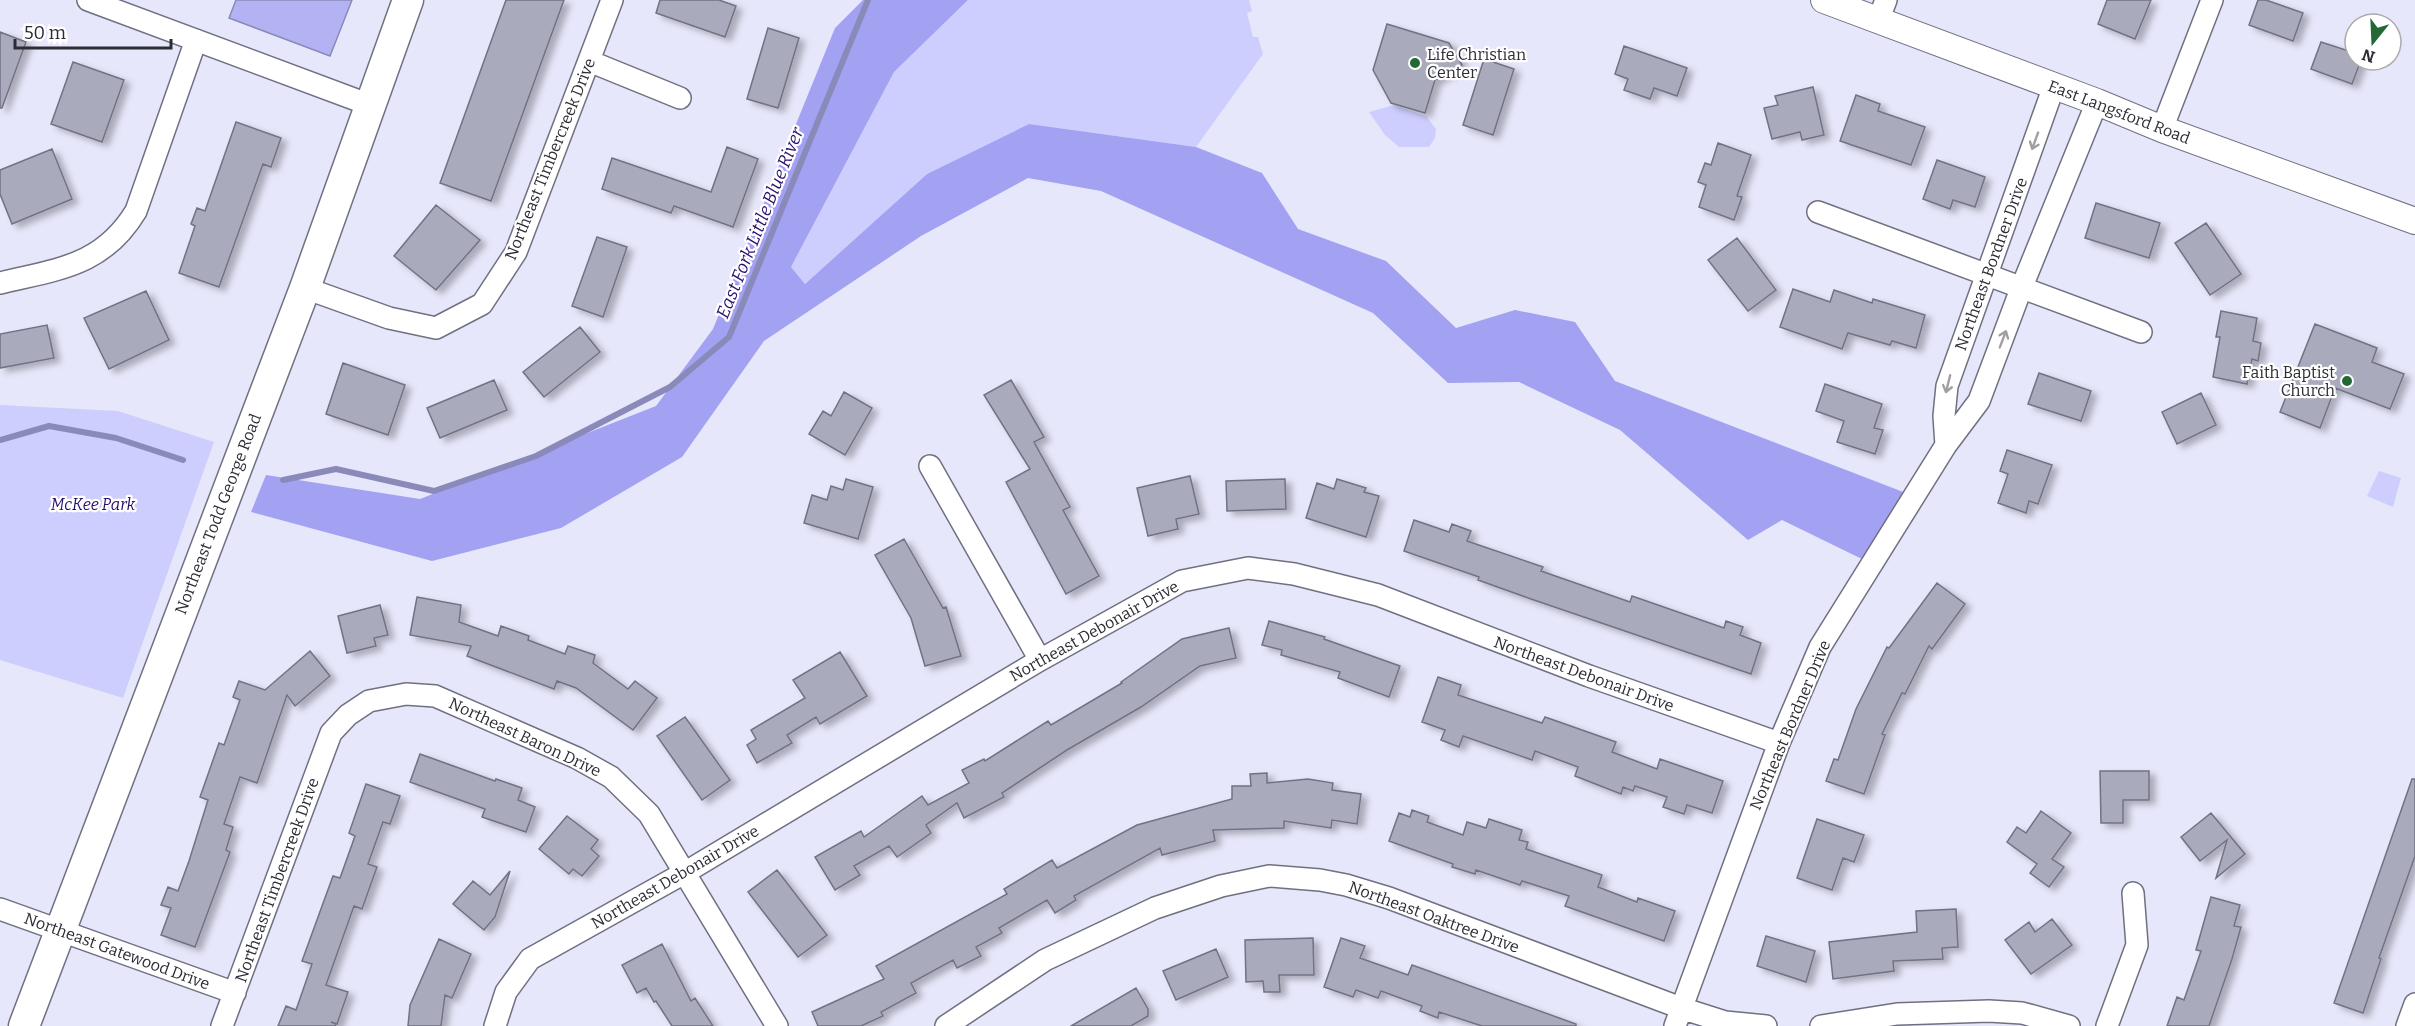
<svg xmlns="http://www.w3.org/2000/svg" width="2415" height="1026" font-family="Bitter,serif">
<defs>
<filter id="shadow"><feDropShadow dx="6" dy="4" stdDeviation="3" flood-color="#0004"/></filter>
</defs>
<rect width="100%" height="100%" fill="#e7e7fb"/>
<path fill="#cdcefd" d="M968,0H1249L1252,11L1247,13L1253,37H1258L1263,54L1196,147L1029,124L927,174L805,284L791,267L894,72Z
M1394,105L1426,116L1436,129L1435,138L1429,147H1399L1385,135L1369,112Z
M0,405L118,411L214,442L123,698L0,660Z
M2379,471L2401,478L2393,507L2367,496Z"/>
<path fill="#a3a1f2" d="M863,0H968L894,72L791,267L805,284L927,174L1029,124L1196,147L1262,173L1298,229L1386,261L1456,328L1515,310L1575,322L1615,381L1911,495L1864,560L1782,520L1748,540L1620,430L1519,382L1448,383L1373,313L1101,191L1028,178L921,236L764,341L682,457L561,528L432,561L251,512L266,475L420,499L656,406L713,329L835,28Z"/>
<path fill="#b3b3f4" stroke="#8a8aba" stroke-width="1.5" d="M236,0H352L330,56L229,18Z"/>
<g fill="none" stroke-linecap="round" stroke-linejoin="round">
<path stroke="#8a8aba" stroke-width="6" d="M0,440L49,426L116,438L183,460
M283,480L336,469L434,491L536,456L670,387L729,337L868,0"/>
</g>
<path fill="#aaaabd" stroke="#727284" stroke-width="1.5" filter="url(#shadow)" d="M506,0H564L491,201L440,183Z
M660,0H719L736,6L725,37L656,13Z
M2107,0H2151L2135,39L2098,24Z
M2258,0H2266L2303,13L2293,41L2249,25Z
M1387,24L1449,43L1462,65L1435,80L1425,113L1391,103L1373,70Z
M768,28L799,38L778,108L747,99Z
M0,32L26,42L2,108H0Z
M2321,42L2355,53V60H2361L2352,84L2311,69Z
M1624,46L1687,68L1677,96L1654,88L1650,99L1624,90L1628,79L1615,74Z
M1484,59L1514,69L1493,135L1463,125Z
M73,62L124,80L102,142L51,124Z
M1813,87L1824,135L1802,140L1800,132L1772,139L1764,108L1778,105L1775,96Z
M1856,95L1880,104L1878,111L1925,127L1911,165L1840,141Z
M236,122L281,138L271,167L263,164L219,287L179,273L195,226L191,224L197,208L205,211Z
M1718,143L1751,155L1737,196L1742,197L1734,220L1699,207L1706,185L1698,182L1705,163L1711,165Z
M727,147L758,159L733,227L674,206L671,213L602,189L612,158L711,192Z
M52,149L72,199L12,224L0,194V170Z
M1937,160L1985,177L1975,207L1953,200L1950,209L1923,199Z
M2096,203L2160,223L2149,258L2085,238Z
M436,205L480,240L436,290L394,256Z
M2206,223L2241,274L2210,295L2175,243Z
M597,237L627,247L603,317L572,306Z
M1737,238L1776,290L1748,311L1708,260Z
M1793,289L1830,302L1834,290L1872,303L1873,299L1925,315L1916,348L1892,341L1890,345L1848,333L1842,349L1780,327Z
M146,291L169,340L109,369L84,318Z
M2221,311L2257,318L2253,341L2261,343L2258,361L2252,359L2247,384L2213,377L2220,337H2216Z
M2315,324L2377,348L2372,362L2404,374L2390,409L2335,388L2320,428L2280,412Z
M47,325L54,358L0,368V334Z
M580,327L600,352L544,397L523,372Z
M343,363L405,385L388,435L326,414Z
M2039,373L2091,391L2081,421L2028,404Z
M494,380L507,410L440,438L427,408Z
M1011,380L1044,437L1034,442L1070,507L1063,510L1099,576L1066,594L1006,482L1030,469L984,395Z
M1825,384L1882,404L1874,428L1883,430L1875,454L1837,442L1844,421L1816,411Z
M844,392L872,408L845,455L809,434L823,411L831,416Z
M2201,393L2216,425L2177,444L2162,412Z
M2007,450L2052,465L2038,504L2029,501L2026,513L1998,503L2008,474L2000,471Z
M1190,476L1199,514L1176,519L1178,529L1148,536L1137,488Z
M846,479L873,487L858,539L804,523L812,495L827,500L831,486L843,490Z
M1285,479L1286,509L1227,511L1226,481Z
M1337,479L1366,488L1364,492L1379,496L1366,537L1306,518L1317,483L1334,489Z
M1414,520L1449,532L1452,524L1471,531L1467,541L1543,567L1541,571L1630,602L1632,596L1724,628L1726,621L1743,627L1740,635L1761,643L1751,674L1531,599L1478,580L1479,577L1404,551Z
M904,539L943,608L946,607L961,656L925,666L911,618L875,555Z
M1937,583L1965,604L1932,649L1929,646L1905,694L1902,693L1882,734L1885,735L1864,794L1826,781L1834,759L1838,760L1856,709L1887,647L1889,648Z
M417,597L461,605L459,622L498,636L501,626L529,636L528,640L565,654L568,646L595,655L593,663L628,689L635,681L657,698L633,730L576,688L557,681L554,689L467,656L471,646L410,635Z
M380,605L388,635L374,638L376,646L347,653L338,616Z
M1269,621L1325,637L1324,639L1400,666L1389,697L1338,678L1340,672L1281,655L1282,650L1262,645Z
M1229,628L1236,658L1200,666L1141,707L1067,750L1002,793L1004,797L964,818L957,803L926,825L931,833L897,857L889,846L854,866L860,875L835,890L815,857L861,831L864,837L922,796L928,805L969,783L962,770L984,759L985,761L1048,721L1051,725L1122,683L1121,682L1182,639Z
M310,651L330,676L295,706L287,695L257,783L240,777L224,824L233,827L226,850L230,852L195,947L161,935L171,908L161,905L168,887L178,891L189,861L208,800L200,797L219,743L224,745L240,700L233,697L239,681L265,690Z
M840,652L867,696L820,724L816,717L787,735L792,743L757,763L747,745L756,739L751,730L805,698L793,680Z
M1438,677L1461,685L1458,695L1542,723L1545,717L1616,742L1612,752L1657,769L1660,759L1723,781L1712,813L1687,805L1684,814L1663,807L1667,797L1635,786L1633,791L1623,787L1621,794L1575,776L1578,767L1535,751L1532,760L1463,736L1459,747L1441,740L1445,730L1422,722Z
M685,717L730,780L702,800L657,736Z
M420,754L495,781L496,779L522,788L518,800L535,807L526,832L482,817L485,809L410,782Z
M2100,771H2149V800H2123V823H2101Z
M1267,773V783L1308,779L1333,783L1332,790L1361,794L1357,824L1332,820L1331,828L1284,821V828L1213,830L1215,841L1162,855L1160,848L1074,896L1076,900L1055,913L1047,900L999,928L1002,933L976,947L981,956L957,968L953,960L911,983L916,993L881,1012L883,1016L861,1026H818L812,1012L884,979L876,966L1007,894L1004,889L1052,860L1057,868L1137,825L1232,799V786H1251L1250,774Z
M2412,779H2415V856L2379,958L2381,959L2363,1013L2334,1003Z
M366,784L400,796L390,824L383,822L368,864L377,867L362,909L354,906L326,985L348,992L337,1024L331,1022L336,1024L335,1026H278L286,1006L296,1010L312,964L302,961L333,876L340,878L355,836L349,833Z
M1412,810L1429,816L1427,822L1463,835L1467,822L1486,828L1489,819L1522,830L1519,840L1528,842L1526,849L1602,875L1598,887L1637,902L1638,898L1675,911L1664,941L1565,906L1569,896L1522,881L1520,885L1476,870L1475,874L1452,867L1453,864L1389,841L1399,813L1410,817Z
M2041,811L2071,833L2052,859L2064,867L2049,887L2030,873L2037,864L2007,842L2017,827L2026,833Z
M2211,813L2245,854L2216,878L2227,840L2200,861L2181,837Z
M567,816L598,840L591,849L599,856L582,876L573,869L569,874L539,849Z
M1817,819L1864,835L1854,862L1843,858L1832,890L1797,878Z
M777,870L827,935L798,957L748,892Z
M510,871L495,917L484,930L453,904L473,881L490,895Z
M2211,897L2240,905L2234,926L2241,927L2232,959L2209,1026H2167L2177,997L2184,1000L2201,951L2196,950Z
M1956,909L1958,947L1942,948L1943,959L1893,961L1894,971L1833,979L1829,942L1917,932L1916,911Z
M2052,919L2072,945L2031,974L2005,940L2029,922L2035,932Z
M1766,936L1815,951L1806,982L1757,966Z
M1313,938L1314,975H1279L1280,992H1264L1263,981L1246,982L1245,940Z
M1341,938L1365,946L1360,958L1408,975L1412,965L1576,1024V1026H1482L1439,1012L1438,1018L1420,1011L1422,1006L1381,991L1378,998L1356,990L1353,997L1324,987Z
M439,939L471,954L452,998L445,995L441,1026H408L410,1005Z
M662,944L691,1001L695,998L713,1026H672L656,1001L654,1002L646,988L637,993L622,965Z
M1216,949L1228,977L1176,1000L1163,971Z
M1136,988L1148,1009V1016L1131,1026H1071Z"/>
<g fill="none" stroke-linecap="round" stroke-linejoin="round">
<defs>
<path id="minor" d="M88,0L370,105
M1878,21L1886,0
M589,61L680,98
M2162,129L2212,0
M1818,212L2141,332
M0,283C58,269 103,266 136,211L196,40
M305,288L389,318L436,328L482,304L516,252L612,0
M1946,445L1944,416L1947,386L2054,86
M930,466L1040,660
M0,909L235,993
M222,1026L331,733L348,715L369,701L406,694L435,696L577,758L611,777L649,814L777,1026
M495,1026L506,992L530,959L686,872L1040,660L1182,581L1248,568L1294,574L1378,595L1589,676L1779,743
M946,1026L1045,960L1155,908L1221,886L1269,876L1320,880L1346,885L1389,898L1681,1008L1725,1022L1766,1026
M1675,1026L1779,743L1820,647L1946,445L1979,401L2021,289L2097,102
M1821,1026L1897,1014L1989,1011L2022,1013L2069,1026
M2107,1026L2137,945L2133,893
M2407,1026L2415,1004"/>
<path id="tertiary" d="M1824,0L2097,102L2162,129L2415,221"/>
<path id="secondary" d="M24,1026L305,288L408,0"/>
</defs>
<use href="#minor" stroke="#6f7081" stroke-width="24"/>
<use href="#tertiary" stroke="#6f7081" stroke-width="28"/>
<use href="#secondary" stroke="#6f7081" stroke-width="33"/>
<use href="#minor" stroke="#fff" stroke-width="21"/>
<use href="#tertiary" stroke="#fff" stroke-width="26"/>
<use href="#secondary" stroke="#fff" stroke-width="30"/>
</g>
<defs><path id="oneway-shaft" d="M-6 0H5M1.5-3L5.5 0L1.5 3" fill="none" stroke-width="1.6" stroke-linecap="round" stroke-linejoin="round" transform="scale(1.5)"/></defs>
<g stroke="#a0a0a4">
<use href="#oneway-shaft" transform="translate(2035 141) rotate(110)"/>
<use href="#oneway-shaft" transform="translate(2003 339) rotate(-69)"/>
<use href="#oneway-shaft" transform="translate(1948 384) rotate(104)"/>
</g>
<g fill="#226936" stroke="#fff" stroke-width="2">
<circle cx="1415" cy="63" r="6"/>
<circle cx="2347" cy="381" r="6"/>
</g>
<g text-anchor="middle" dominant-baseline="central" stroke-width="4.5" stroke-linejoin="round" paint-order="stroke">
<g font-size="16" fill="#2c2c34" stroke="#fff" text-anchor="start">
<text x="1427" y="54">Life Christian<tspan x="1427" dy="18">Center</tspan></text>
<text x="2335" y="372" text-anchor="end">Faith Baptist<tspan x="2335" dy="18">Church</tspan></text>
</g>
<g font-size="16" fill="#2c2c34" stroke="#fff">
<text transform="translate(2119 112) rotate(21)">East Langsford Road</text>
<text transform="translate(550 159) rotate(-68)">Northeast Timbercreek Drive</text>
<text transform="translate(1991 264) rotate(-70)">Northeast Bordner Drive</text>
<text transform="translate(218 514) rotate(-69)">Northeast Todd George Road</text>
<text transform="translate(1094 631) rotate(-29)">Northeast Debonair Drive</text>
<text transform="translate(1584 674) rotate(20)">Northeast Debonair Drive</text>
<text transform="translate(1790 725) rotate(-67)">Northeast Bordner Drive</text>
<text transform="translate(525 737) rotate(25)">Northeast Baron Drive</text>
<text transform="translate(675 877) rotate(-30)">Northeast Debonair Drive</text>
<text transform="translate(277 880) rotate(-70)">Northeast Timbercreek Drive</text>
<text transform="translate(1434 917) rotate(20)">Northeast Oaktree Drive</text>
<text transform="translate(117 951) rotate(20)">Northeast Gatewood Drive</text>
</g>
<g font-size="16" font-style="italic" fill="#270e6c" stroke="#fff">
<text x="93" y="504">McKee Park</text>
</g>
<g font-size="18" font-style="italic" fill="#2a126f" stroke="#fff">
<text transform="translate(760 223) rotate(-68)">East Fork Little Blue River</text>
</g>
</g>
<g transform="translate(2373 42) rotate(198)"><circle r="28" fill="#ffffff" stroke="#ababae" stroke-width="1.5"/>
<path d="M0-4.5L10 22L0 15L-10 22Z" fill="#226936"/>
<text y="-9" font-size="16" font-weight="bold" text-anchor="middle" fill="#2c2c34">N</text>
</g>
<path d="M15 39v9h156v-9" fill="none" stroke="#2c2c34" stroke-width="3"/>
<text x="24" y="39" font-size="18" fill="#2c2c34" stroke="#ffffff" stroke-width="4.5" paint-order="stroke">50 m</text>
</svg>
